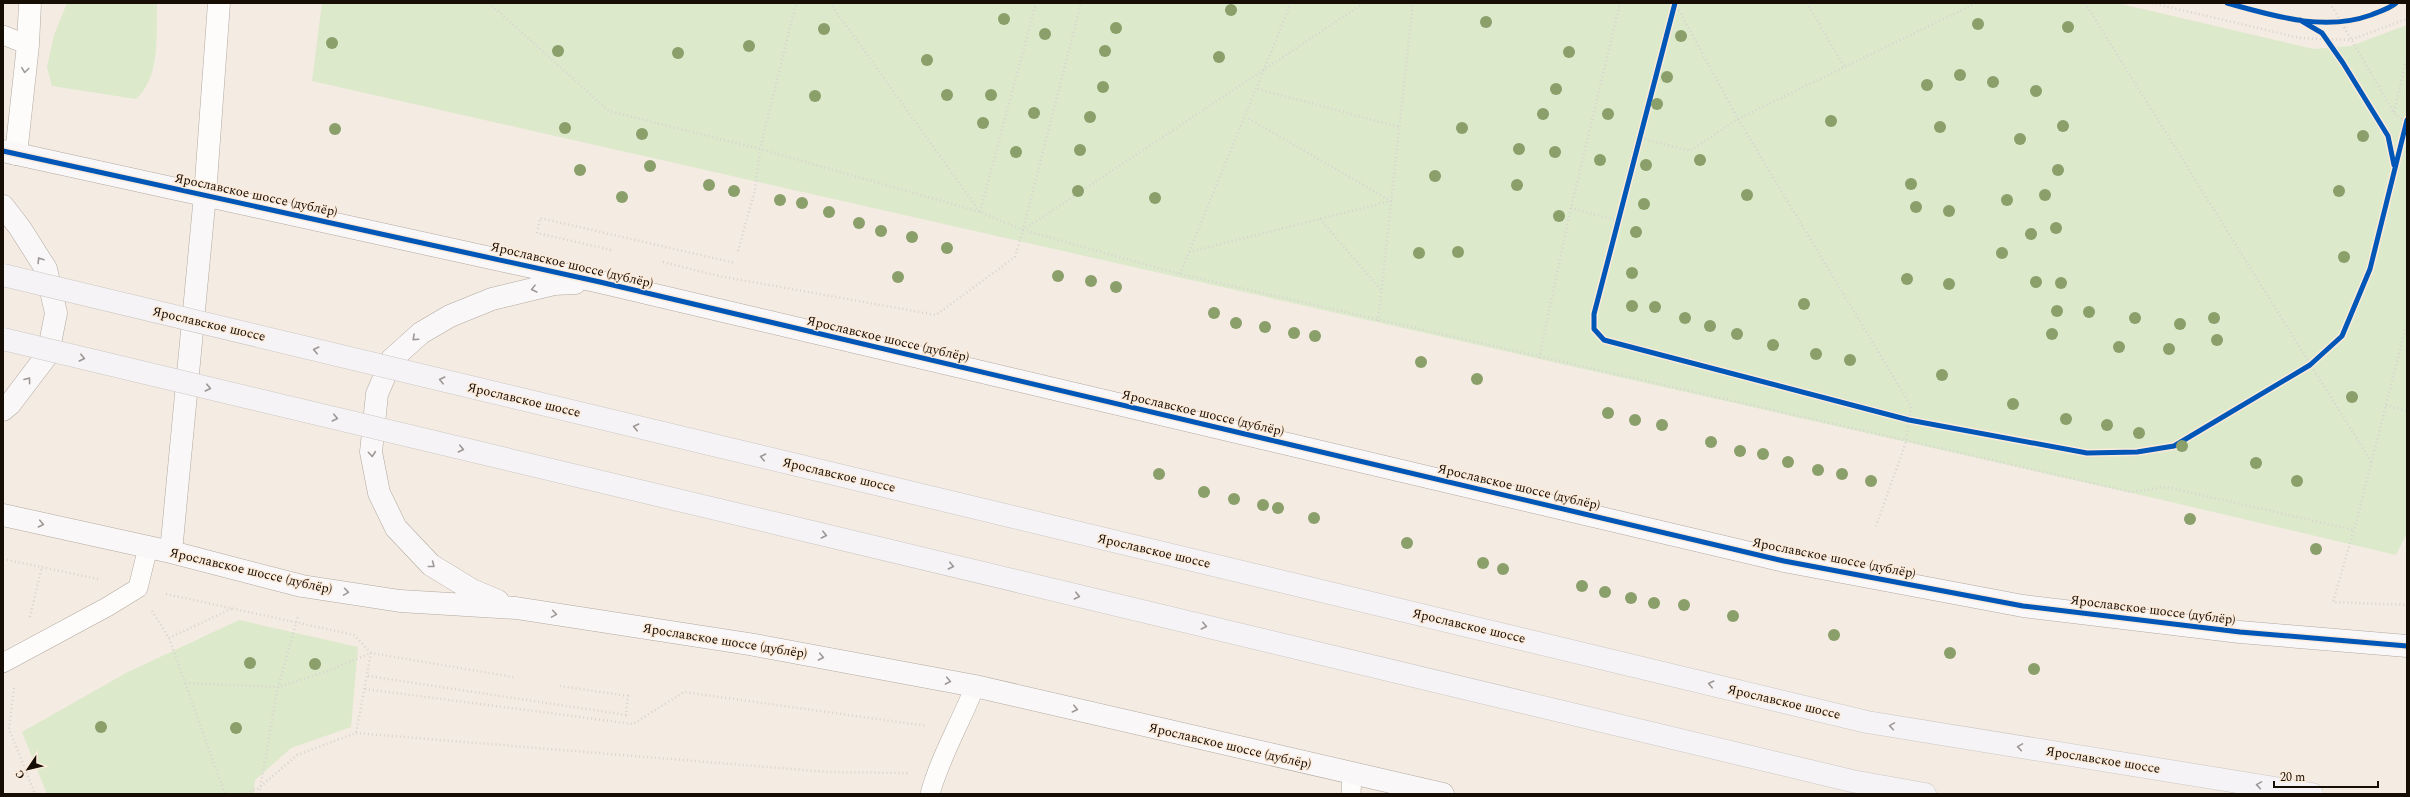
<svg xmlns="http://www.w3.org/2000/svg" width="2410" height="797" font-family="Spectral,serif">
<rect width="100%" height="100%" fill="#f4ebe2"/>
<path fill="#dce9ca" d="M67,3H157C156,34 161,77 136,99L52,86L47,67L54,35Z
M322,3H2117L2314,49L2351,46L2407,25V533L2396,555L2154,498L312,81Z
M239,620L358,647L351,727L291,748L255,780L254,794H47L22,732L126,673Z"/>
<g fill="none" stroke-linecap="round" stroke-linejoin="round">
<defs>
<path id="lane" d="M3,35L28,45
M3,663L107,607L138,588L148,547
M930,794C940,757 961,722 975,686
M1351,794L1352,774"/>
<path id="street" d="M16,154L28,45L30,3
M205,195L219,3"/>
<path id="secondary" d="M3,151L600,282L1784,561L2023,606L2240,632L2407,646
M3,206L20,228L46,269L56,313L48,354L10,404L3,410
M3,515L171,552L302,586L400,601L516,608L749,644L975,686L1443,794
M171,552L205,195
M498,601L472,590L431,565L396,528L379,493L371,452L377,394L392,359L421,333L450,316L492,299L554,284L575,283"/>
<path id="primary" d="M801,466L1867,722L2312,794
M787,526L1852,781L1925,794"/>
</defs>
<use href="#lane" stroke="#b2a9a0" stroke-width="20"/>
<use href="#street" stroke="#b2a9a0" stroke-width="23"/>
<use href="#secondary" stroke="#b2a9a0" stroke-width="23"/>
<use href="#primary" stroke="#ccc7c3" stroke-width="23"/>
<path stroke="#d7d4d2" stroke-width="2.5" stroke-dasharray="1 3" stroke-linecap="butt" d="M489,3L609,111L760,149L980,212L1023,230L1081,3
M830,3L980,212
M1675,3L1738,119L1911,406L1906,442L1876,526
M1807,3L1844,66
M2085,3L2372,463
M2152,3L2300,38L2350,40L2407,19
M2330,3L2394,113L2407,123
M1258,89L1399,127
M2394,112L2407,56
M1641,138L1690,151L1738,119L1976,3
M1571,208L1618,221
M980,212L1036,3
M1320,219L1381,290
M1023,230L1180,274L2131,492L2166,487L2354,530
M611,250L537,233L540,218L735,263
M738,251L755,190L760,149L796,3
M1189,252L1391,201L1246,117
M663,262L719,276L936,315L1015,257L1023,230L1364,3
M1180,274L1291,3
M1378,321L1413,3
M2407,322L2357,519L2333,602L2407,605
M1539,358L1571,208L1620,3
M2386,405L2407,411
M3,559L98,579
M166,594L354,635L371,653L325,672L278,687L184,683
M152,611L169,638L225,794
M30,617L42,566
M169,638L233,608
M368,676L626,715L628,696L560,686
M14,688L9,729L35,794
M365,689L633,724L684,692L927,726
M356,733L828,772L908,773
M242,794L259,788L297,755L356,733L371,653L513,677
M259,794L278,687L298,616"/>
<use href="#lane" stroke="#fdfcfb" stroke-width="19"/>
<use href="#street" stroke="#fdfcfb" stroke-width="22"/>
<use href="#secondary" stroke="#f9f7f8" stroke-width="22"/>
<use href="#primary" stroke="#f5f3f5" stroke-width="22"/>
<defs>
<path id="primary-bridge" d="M3,275L801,466
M3,339L787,526"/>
</defs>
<use href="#primary-bridge" stroke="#ccc7c3" stroke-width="23" stroke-linecap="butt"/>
<use href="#primary-bridge" stroke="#f5f3f5" stroke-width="22"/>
<defs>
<path id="cycleway" d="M1675,3L1594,314V329L1604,340L1909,420L2087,453L2137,452L2174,446L2310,365L2342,336L2370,269L2407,120
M2227,3C2274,16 2324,32 2371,15C2380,11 2389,9 2396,3
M2300,20L2322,33L2343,63L2388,136L2394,165
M3,151L600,282L1784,561L2023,606L2240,632L2407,646"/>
</defs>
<use href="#cycleway" stroke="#fcebda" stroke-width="8"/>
<use href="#cycleway" stroke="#0057b8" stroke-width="5"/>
</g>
<g fill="#8a9f6a">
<circle cx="1231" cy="10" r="6"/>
<circle cx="1004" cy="19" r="6"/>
<circle cx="1486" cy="22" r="6"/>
<circle cx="1978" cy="24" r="6"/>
<circle cx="2068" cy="27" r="6"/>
<circle cx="1116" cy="28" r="6"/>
<circle cx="824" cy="29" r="6"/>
<circle cx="1045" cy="34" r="6"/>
<circle cx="1681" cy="36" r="6"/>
<circle cx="332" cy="43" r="6"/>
<circle cx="749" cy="46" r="6"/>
<circle cx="558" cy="51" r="6"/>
<circle cx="1105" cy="51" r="6"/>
<circle cx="1569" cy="52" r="6"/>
<circle cx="678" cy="53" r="6"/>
<circle cx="1219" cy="57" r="6"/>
<circle cx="927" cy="60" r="6"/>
<circle cx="1960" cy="75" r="6"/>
<circle cx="1667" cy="77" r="6"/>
<circle cx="1993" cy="82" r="6"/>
<circle cx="1927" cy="85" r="6"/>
<circle cx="1103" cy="87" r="6"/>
<circle cx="1556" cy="89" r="6"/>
<circle cx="2036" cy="91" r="6"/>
<circle cx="947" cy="95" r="6"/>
<circle cx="991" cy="95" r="6"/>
<circle cx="815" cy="96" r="6"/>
<circle cx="1657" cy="104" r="6"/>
<circle cx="1034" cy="113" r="6"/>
<circle cx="1543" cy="114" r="6"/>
<circle cx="1608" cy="114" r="6"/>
<circle cx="1090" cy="117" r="6"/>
<circle cx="1831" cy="121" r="6"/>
<circle cx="983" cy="123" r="6"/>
<circle cx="2063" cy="126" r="6"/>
<circle cx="1940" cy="127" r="6"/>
<circle cx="565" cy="128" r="6"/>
<circle cx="1462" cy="128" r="6"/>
<circle cx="335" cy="129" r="6"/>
<circle cx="642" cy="134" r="6"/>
<circle cx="2363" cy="136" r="6"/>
<circle cx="2020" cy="139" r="6"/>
<circle cx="1519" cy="149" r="6"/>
<circle cx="1080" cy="150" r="6"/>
<circle cx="1016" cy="152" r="6"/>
<circle cx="1555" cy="152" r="6"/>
<circle cx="1600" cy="160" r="6"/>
<circle cx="1700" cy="160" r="6"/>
<circle cx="1646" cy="165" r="6"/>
<circle cx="650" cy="166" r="6"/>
<circle cx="580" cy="170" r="6"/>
<circle cx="2058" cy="170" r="6"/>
<circle cx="1435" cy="176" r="6"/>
<circle cx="1911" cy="184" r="6"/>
<circle cx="709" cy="185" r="6"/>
<circle cx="1517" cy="185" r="6"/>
<circle cx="734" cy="191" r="6"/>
<circle cx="1078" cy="191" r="6"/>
<circle cx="2339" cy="191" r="6"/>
<circle cx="1747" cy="195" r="6"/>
<circle cx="2045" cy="195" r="6"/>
<circle cx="622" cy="197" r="6"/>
<circle cx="1155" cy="198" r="6"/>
<circle cx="780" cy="200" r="6"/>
<circle cx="2007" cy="200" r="6"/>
<circle cx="802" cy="203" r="6"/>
<circle cx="1644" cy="204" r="6"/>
<circle cx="1916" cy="207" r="6"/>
<circle cx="1949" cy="211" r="6"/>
<circle cx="829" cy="212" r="6"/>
<circle cx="1559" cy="216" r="6"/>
<circle cx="859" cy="223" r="6"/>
<circle cx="2056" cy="228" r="6"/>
<circle cx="881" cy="231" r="6"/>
<circle cx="1636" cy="232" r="6"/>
<circle cx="2031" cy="234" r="6"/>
<circle cx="912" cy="237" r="6"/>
<circle cx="947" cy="248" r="6"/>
<circle cx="1458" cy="252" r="6"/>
<circle cx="1419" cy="253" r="6"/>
<circle cx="2002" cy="253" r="6"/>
<circle cx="2344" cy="257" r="6"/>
<circle cx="1632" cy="273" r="6"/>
<circle cx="1058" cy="276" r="6"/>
<circle cx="898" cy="277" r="6"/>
<circle cx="1907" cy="279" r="6"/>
<circle cx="1091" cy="281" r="6"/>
<circle cx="2036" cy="282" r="6"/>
<circle cx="2061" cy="283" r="6"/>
<circle cx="1949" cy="284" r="6"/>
<circle cx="1116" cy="287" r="6"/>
<circle cx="1804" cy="304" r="6"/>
<circle cx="1632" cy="306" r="6"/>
<circle cx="1655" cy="307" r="6"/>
<circle cx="2057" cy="311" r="6"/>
<circle cx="2089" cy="312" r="6"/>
<circle cx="1214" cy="313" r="6"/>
<circle cx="1685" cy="318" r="6"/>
<circle cx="2135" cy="318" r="6"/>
<circle cx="2214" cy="318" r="6"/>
<circle cx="1236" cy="323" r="6"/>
<circle cx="2180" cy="324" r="6"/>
<circle cx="1710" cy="326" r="6"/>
<circle cx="1265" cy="327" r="6"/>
<circle cx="1294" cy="333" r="6"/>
<circle cx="1737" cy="334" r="6"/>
<circle cx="2052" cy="334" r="6"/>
<circle cx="1315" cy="336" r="6"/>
<circle cx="2217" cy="340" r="6"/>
<circle cx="1773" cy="345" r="6"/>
<circle cx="2119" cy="347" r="6"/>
<circle cx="2169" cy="349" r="6"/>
<circle cx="1816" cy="354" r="6"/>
<circle cx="1850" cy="360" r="6"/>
<circle cx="1421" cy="362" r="6"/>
<circle cx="1942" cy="375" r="6"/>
<circle cx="1477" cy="379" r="6"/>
<circle cx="2352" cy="397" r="6"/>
<circle cx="2013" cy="404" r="6"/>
<circle cx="1608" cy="413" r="6"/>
<circle cx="2066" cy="419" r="6"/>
<circle cx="1635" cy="420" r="6"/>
<circle cx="1662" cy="425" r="6"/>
<circle cx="2107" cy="425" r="6"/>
<circle cx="2139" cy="433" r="6"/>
<circle cx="1711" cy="442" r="6"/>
<circle cx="2182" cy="446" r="6"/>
<circle cx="1740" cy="451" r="6"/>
<circle cx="1763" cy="454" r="6"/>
<circle cx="1788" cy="462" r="6"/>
<circle cx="2256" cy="463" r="6"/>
<circle cx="1818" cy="470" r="6"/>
<circle cx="1159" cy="474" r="6"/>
<circle cx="1842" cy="474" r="6"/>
<circle cx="1871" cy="481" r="6"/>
<circle cx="2297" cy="481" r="6"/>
<circle cx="1204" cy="492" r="6"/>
<circle cx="1234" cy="499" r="6"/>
<circle cx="1263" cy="505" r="6"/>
<circle cx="1278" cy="508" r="6"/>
<circle cx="1314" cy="518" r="6"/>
<circle cx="2190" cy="519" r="6"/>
<circle cx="1407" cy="543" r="6"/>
<circle cx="2316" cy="549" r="6"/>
<circle cx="1483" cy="563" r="6"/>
<circle cx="1503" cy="569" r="6"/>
<circle cx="1582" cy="586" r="6"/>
<circle cx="1605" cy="592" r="6"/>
<circle cx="1631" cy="598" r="6"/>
<circle cx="1654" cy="603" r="6"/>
<circle cx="1684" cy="605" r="6"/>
<circle cx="1733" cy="616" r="6"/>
<circle cx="1834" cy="635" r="6"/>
<circle cx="1950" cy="653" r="6"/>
<circle cx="250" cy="663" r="6"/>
<circle cx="315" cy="664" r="6"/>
<circle cx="2034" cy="669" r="6"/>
<circle cx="101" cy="727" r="6"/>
<circle cx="236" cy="728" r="6"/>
</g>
<defs><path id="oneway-chevron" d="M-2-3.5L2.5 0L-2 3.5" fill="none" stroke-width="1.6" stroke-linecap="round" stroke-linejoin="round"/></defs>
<use stroke="#a19c99" href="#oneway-chevron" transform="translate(25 70) rotate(97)"/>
<g stroke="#9e9997">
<use href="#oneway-chevron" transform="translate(40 260) rotate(-122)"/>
<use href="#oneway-chevron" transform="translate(534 289) rotate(166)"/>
<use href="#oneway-chevron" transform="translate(415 338) rotate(138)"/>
<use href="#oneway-chevron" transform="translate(28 380) rotate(-53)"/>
<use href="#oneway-chevron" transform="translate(372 454) rotate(85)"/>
<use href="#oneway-chevron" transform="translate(41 524) rotate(12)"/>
<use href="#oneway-chevron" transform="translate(432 565) rotate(38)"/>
<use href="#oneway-chevron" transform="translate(346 592) rotate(9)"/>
<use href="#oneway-chevron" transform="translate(554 614) rotate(9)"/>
<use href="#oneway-chevron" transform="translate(821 657) rotate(11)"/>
<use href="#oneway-chevron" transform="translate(948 681) rotate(11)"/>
<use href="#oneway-chevron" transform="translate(1075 709) rotate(13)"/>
</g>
<g stroke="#9c9795">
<use href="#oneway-chevron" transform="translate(316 350) rotate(-167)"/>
<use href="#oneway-chevron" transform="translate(82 358) rotate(13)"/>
<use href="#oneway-chevron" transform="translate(442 380) rotate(-167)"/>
<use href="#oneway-chevron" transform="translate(208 388) rotate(13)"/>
<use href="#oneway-chevron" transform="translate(335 418) rotate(13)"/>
<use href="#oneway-chevron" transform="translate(636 427) rotate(-167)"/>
<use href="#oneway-chevron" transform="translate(461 449) rotate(13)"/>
<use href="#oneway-chevron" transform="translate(763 457) rotate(-167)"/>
<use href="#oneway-chevron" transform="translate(824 535) rotate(13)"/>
<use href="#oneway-chevron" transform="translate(951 566) rotate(13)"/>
<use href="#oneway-chevron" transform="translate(1077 596) rotate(13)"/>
<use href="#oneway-chevron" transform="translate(1204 626) rotate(13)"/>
<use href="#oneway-chevron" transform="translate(1711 684) rotate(-167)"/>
<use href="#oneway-chevron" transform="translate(1892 726) rotate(-171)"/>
<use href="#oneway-chevron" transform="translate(2020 747) rotate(-171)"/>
<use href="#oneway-chevron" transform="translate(2259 785) rotate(-171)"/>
</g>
<g text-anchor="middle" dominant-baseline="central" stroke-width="3" stroke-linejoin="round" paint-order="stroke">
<g font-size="13" fill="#160d05" stroke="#fcebda">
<text transform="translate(256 195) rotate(12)">Ярославское шоссе (дублёр)</text>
<text transform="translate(572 265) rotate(13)">Ярославское шоссе (дублёр)</text>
<text transform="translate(209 324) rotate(13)">Ярославское шоссе</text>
<text transform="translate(888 339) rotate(13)">Ярославское шоссе (дублёр)</text>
<text transform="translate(524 400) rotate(13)">Ярославское шоссе</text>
<text transform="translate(1203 413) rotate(13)">Ярославское шоссе (дублёр)</text>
<text transform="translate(839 475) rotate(13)">Ярославское шоссе</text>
<text transform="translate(1519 487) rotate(13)">Ярославское шоссе (дублёр)</text>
<text transform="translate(1154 551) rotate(13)">Ярославское шоссе</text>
<text transform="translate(1834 558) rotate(11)">Ярославское шоссе (дублёр)</text>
<text transform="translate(251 571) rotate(13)">Ярославское шоссе (дублёр)</text>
<text transform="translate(2153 610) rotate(7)">Ярославское шоссе (дублёр)</text>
<text transform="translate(1469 626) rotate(13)">Ярославское шоссе</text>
<text transform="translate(725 641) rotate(9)">Ярославское шоссе (дублёр)</text>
<text transform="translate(1784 702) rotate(13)">Ярославское шоссе</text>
<text transform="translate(1230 746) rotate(13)">Ярославское шоссе (дублёр)</text>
<text transform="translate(2103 760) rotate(9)">Ярославское шоссе</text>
</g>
</g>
<rect width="2410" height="797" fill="none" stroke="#160d05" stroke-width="8"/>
<g transform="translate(28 769) rotate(235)" stroke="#fcebda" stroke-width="3" paint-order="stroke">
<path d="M0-3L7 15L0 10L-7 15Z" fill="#160d05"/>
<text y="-6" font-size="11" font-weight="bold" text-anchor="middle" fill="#160d05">С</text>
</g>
<path d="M2274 781v6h104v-6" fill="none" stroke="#160d05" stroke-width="2"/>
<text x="2280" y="781" font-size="12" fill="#160d05" stroke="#fcebda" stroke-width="3" paint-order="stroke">20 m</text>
</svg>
